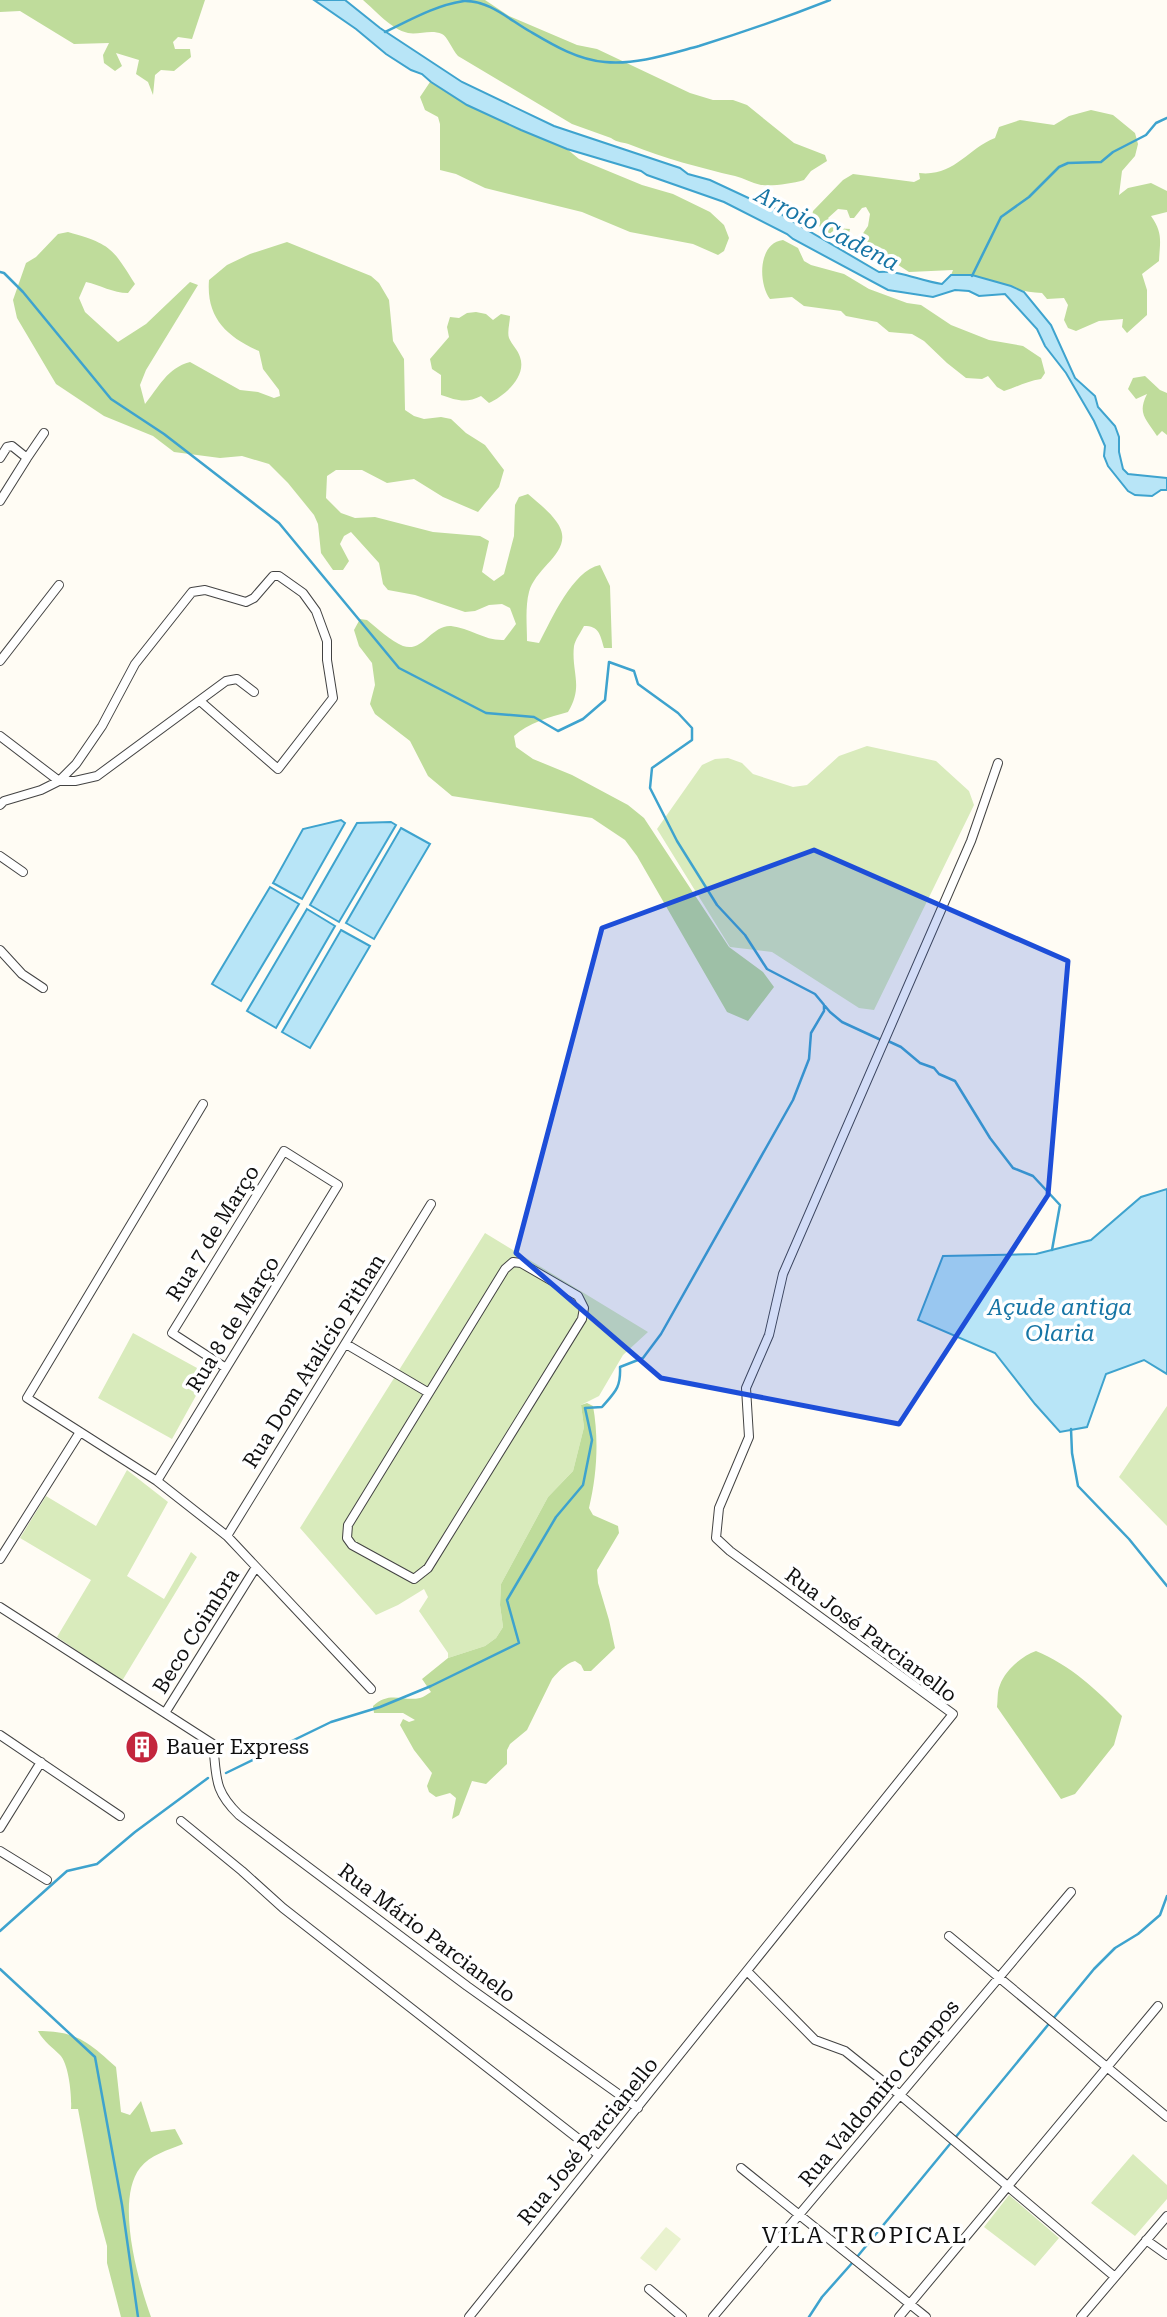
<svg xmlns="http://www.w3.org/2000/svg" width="1167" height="2317" font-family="'Roboto Serif',serif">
<rect width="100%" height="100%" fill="#fffcf4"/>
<path fill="#d9ebbc" d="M867,746L936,761L969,791L974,805L874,1010L859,1008L772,952L730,947L657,829L702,765L715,759L728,758L742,763L753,774L793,787L807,785L839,756Z
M485,1233L648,1332L623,1355L599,1396L581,1405L584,1427L573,1471L548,1497L501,1584L500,1605L503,1627L496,1638L485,1646L448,1658V1653L419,1611L428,1597L424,1589L398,1605L376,1615L300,1528Z
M133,1333L208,1374L172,1439L98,1398Z
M1167,1406V1526L1119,1477Z
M127,1470L168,1502L127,1576L164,1599L191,1552L197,1557L122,1681L57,1637L91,1580L20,1538L46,1496L96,1526Z
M1133,2154L1167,2185V2199L1135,2236L1091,2203Z
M1009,2195L1059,2238L1035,2266L984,2227Z"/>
<path fill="#bfdc9b" d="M0,0H205L192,39L178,37L173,42L175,49H190L191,57L174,71L161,70L155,75L153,95L148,82L136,74L139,60L116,53L122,66L115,71L104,63L103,55L109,43L74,44L20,11L0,12Z
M363,0H485L509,16L577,45L597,49L690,93L713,100H733L747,105L794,143L825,155L827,161L811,171L804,180C791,184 774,186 761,185C751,183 744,178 735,176C700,168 664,158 631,145C624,142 617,143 611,138L572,124L458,56C452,49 447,36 442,34C431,29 419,35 408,33C391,29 376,11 363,0Z
M430,82L467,105L521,130L567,149L579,159L642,185L673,194L710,212L724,225L729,238L724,251L718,255L693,244L630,232L582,212L485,188L456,174L440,170V124L438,117L425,110L420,97Z
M1091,110L1113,115L1135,133L1138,144L1135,156L1122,171L1119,195L1128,188L1151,183L1167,191V212L1151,216C1163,233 1160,241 1159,261L1142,274L1147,290V315L1127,333L1122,327L1123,319L1099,321L1076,331L1068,328L1064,320L1068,305L1064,298L1047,299L1042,293C1010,292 985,275 951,275L953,270L909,272L889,259L853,248L868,226L870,214L866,207L862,208L854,218H850L847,210L838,209L828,218L835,228L850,229L848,237C832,237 821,231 812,217L813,211L843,180L853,174L914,182L920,179L919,173C954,177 967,149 995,138L999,127L1020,120L1054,125L1069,116Z
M68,232C110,244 112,247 135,284L128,293C113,293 100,285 86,282L79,298L85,312L118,342L146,324L190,282L198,285L146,370L140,385L145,404C159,387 167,368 190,362L240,390L258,392L274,398L280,396L279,390L263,369L259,351C227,337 206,318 209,280L227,265L250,254L287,242L371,276L379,283L389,300L393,341L404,359L405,410L414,416L424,419L441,417L451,419L466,433L485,445L504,470L499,487L478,512L443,497L414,479L387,483L362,470H336L327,476L326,498L341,513L355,518L375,517L433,532L480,536L489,541L482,572L494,581L504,574L514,536L515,505L519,497L528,494C537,502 549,511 556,521C578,550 536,565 529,592C525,607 527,626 527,641L539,643C552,619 572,571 600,565L610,586L612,648H604C600,634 599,626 584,626C581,632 575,640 574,646C571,672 584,686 568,712C550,717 528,723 514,736L516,747L533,759L572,775L628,805L644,818L729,947L763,972L774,987L748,1021L727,1012L637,856L625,840L592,818L452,796L428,776L410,741L375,714L370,704L375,685L372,663L359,646L354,630L360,619L367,620C377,628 391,641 403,646C423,653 431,625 451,626C470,628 485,641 504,640L516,624L510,608L502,604L489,605L475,611L465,612L415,595L388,590L383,584L379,563L351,532L344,536L340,544L349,561L343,570H333L321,553L318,524L314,515L288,483L269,464L242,456L220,458L174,452L153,436L104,416L56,384L17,318L13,300L26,263L36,257L58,234Z
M783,240L798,248L804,261L811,265L844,274L869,289L907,303L921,305L951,325L989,340L1023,346L1041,358L1045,373L1041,379C1027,381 1017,387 1004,391L997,387L988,376L982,379L966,378L947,363L924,341L912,334L889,332L877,322L846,316L841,311L804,306L792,297L770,299C758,283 758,243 783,240Z
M476,312L486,314L493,320L501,314L510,316C510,322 507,332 509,338C512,345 518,350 520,357C527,376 505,396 489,403L481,396C466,404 456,400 441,395V375L432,369L430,359L449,337L447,327L450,317L459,318L467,313Z
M1145,376L1160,390L1167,393V435L1162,431L1157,436C1146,419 1137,414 1147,394L1136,399L1128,389L1133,378Z
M587,1403L593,1406C599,1439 597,1475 589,1508L593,1515L618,1526L619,1533L597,1570L598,1583L609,1620L615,1648L591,1671H584L581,1665L575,1661C565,1664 558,1672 552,1679L527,1730L510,1744L507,1750V1764L486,1784L472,1781L459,1815L452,1819L456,1798L450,1793L436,1797L429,1792L427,1786L432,1773L414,1750L400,1725L403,1719L409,1722L415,1720L403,1713H374L373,1706C390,1690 403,1702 420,1698C424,1697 427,1694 431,1692L422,1679L448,1658L485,1646L496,1638L503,1627L500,1605L501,1584L548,1497L573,1471L584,1427L581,1405Z
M1036,1651C1070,1665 1097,1690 1122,1716L1114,1745L1075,1794L1061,1799L997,1707C998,1700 997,1691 1000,1685C1005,1670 1022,1656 1036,1651Z
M38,2031C77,2031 88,2042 116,2067L121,2112L130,2115L141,2101L151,2132L175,2129L183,2144C168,2150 150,2155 140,2168C115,2200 138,2281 151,2317H121L107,2263V2246L97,2209L78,2109H71C72,2097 69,2064 60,2055C52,2047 44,2042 38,2031Z"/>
<path fill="#e9f2ce" d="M666,2227L681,2239L656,2271L640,2258Z"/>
<path fill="#b8e5f7" stroke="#3ea3ce" stroke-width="2" d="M314,0H345L380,28L462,82L554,126L680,168L688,174L710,180L757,202L771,205L785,217L879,272C900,270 920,281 942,284L951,275H972L1011,286L1024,292L1051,325L1075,378L1095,396L1098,407L1115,426L1119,437V452L1123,469L1128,474L1167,478V490H1161L1152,496L1135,495L1128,491L1108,466L1104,456L1105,446L1094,421L1066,373L1045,346L1037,329L1005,294L979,296L969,291L955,290L933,297L888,290L793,239L787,234L724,202L647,175L641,171L567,149L521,130L467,105L431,82L422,74L411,70L386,54L356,29Z
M341,820L345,823L302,899L273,883L303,829Z
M391,822L396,825L339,922L310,905L357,823Z
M401,828L430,844L374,939L346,923Z
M270,887L299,904L241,1001L212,984Z
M307,909L335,926L276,1028L247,1011Z
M341,930L370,946L310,1048L282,1032Z
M1167,1189V1374L1144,1360L1106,1374L1087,1427L1060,1432L1035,1404L995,1353L918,1320L943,1256L1036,1254L1091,1240L1141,1197Z"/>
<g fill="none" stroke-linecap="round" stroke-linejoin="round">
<path stroke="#3ea3ce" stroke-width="2.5" d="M385,32C410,20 436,5 464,1C489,0 511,21 531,32C553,45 578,60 605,62C636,65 669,54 699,46C744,32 787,17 830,0
M0,272L4,273L23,292L111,399L164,434L279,523L399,668L486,713L534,717L558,731L583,719L605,700L609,662L634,671L638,684L678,713L692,728V740L652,768L650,788L677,841L717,905L745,935L767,969L815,994L830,1012L842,1022L881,1040
M972,276L1001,217L1029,197L1059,167L1068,163L1101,162L1113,152L1146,135L1156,123L1167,118
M888,1041L901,1047L920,1063L934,1068L939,1074L955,1081L990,1138L1013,1168L1033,1176L1060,1205L1052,1250
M1071,1429L1072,1453L1078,1486L1129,1539L1167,1586
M226,1773L331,1722L380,1707L431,1686L519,1643L507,1600L556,1517L583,1485L592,1440L585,1408L602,1407C615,1392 621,1388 620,1367L643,1358L661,1334L793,1100L809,1059L811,1033L824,1011V1005
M0,1931L67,1871L97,1864L135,1832L208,1778
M0,1969L95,2057L122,2205L138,2317
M857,2257L1094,1969L1115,1948L1138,1934L1160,1915L1167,1896
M809,2317L822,2297L853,2262"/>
<defs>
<path id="minor" d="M0,458L7,447L12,446L27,458L0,501
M27,458L44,433
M0,661L59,585
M0,736L59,781L76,764L102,726L135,664L192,592L205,590L246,602L254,598L273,576H279L303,593L316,611L327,641V660L333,698L278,769L200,701
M0,805L4,801L41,790L59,781H75L97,776L226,681L237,679L254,692
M0,856L23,872
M0,950L22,974L43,988
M203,1104L27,1398L157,1481L227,1536L371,1689
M513,1262L521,1263L578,1296L584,1308L582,1319L428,1568L414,1579L352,1545L347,1538L348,1525L505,1269Z
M346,1344L429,1393
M157,1481L338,1185L284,1151L172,1333L226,1368
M227,1536L431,1204
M0,1559L80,1432
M0,1607L213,1744C217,1777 213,1790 239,1815L467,1986L638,2108
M165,1713L256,1567
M0,1735L120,1816
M181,1821L242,1871L283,1908L599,2155
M0,1828L41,1762
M0,1851L47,1880
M949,1936L1167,2117
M747,1971L815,2040L845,2051L900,2095L1115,2277
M741,2168L926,2317
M1146,2240L1167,2255
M649,2289L682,2317
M469,2317L953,1714L730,1551L716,1538L719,1508L749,1437L746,1388L769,1335L783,1274L971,841L998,763
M713,2317L1071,1892
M899,2317L1158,2006
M1081,2317L1167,2216"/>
</defs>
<use href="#minor" stroke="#434343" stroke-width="10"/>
<use href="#minor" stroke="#fff" stroke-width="8"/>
</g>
<path fill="#1d4ed8" fill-opacity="0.2" stroke="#1d4ed8" stroke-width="5" stroke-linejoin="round" d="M814,850L1068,961L1048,1195L899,1424L661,1378L516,1253L602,928Z"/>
<defs>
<symbol id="building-disc" viewBox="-11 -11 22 22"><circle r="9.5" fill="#c3263d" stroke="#fff"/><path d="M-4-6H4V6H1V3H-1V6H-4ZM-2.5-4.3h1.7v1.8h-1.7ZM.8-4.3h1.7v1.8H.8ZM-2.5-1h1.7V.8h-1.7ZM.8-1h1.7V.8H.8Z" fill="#fff"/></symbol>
</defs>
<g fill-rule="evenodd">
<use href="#building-disc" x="123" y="1728" width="38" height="38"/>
</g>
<g text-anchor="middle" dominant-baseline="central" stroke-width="7" stroke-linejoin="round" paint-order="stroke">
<g font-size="21" fill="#101010" stroke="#fff">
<text transform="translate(213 1233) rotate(-58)">Rua 7 de Março</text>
<text transform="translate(233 1324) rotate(-58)">Rua 8 de Março</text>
<text transform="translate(314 1361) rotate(-58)">Rua Dom Atalício Pithan</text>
<text transform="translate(196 1631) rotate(-58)">Beco Coimbra</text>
<text transform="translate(871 1635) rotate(37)">Rua José Parcianello</text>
<text transform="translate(427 1933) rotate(37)">Rua Mário Parcianelo</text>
<text transform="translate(879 2093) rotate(-50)">Rua Valdomiro Campos</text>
<text transform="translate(588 2141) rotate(-51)">Rua José Parcianello</text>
</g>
<g font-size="21" fill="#101010" stroke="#fff" text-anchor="start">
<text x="166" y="1747">Bauer Express</text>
</g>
<g font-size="23" font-style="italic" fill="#1775a5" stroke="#fff">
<text transform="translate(827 229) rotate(27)">Arroio Cadena</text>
<text x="1060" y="1307">Açude antiga<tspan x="1060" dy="26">Olaria</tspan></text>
</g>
<g font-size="23" letter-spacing="2" fill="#101010" stroke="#fff">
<text x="865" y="2235">VILA TROPICAL</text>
</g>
</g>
</svg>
